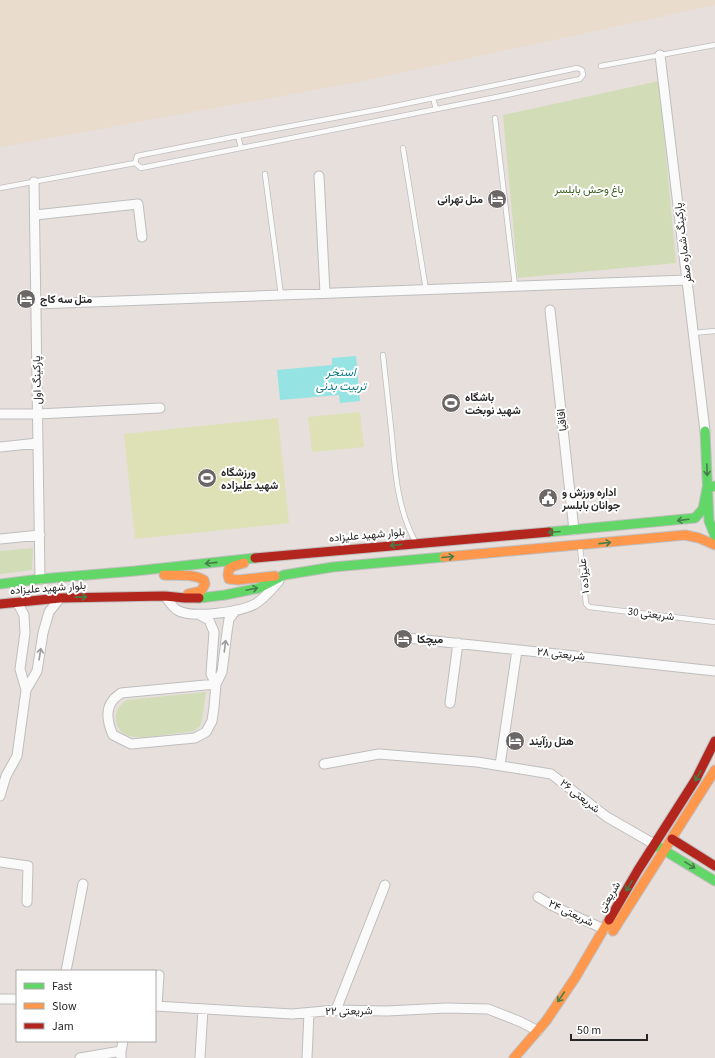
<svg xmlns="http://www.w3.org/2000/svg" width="715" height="1058" font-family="'Source Sans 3',Vazirmatn,sans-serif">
<rect width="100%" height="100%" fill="#e6dfdc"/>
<path fill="#d2ddb7" d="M659,81L676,263L518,278L503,115Z
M33,548L32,570L0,574V551Z
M206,692L202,720L200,726L194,731C184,732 173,734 163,735C148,737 118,743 116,720C115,711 119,705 127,700Z"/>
<path fill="#eadccc" d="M0,0H715V5L358,82L0,147Z"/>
<path fill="#dee1b5" d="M360,412L364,447L312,452L308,417Z
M278,418L289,523L135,539L124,434Z"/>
<path fill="#95e3e2" d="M356,356L360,401L340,403L339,395L280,400L277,370L332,365V358Z"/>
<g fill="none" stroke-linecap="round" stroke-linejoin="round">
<defs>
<path id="lane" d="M601,66L715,45
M577,68L582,70L583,75L580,79L497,97L141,168L135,163L137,156L238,136L381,109Z
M433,98L436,109
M495,118L515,286
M238,136L241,148
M403,148L426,290
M265,174L281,295
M0,188L135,163
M693,333L715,331
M383,355C386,382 389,410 392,437C395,473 398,510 415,541
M580,547L586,604L589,607L715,622"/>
<path id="street" d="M660,55L705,431
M319,176L325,293
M34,182L40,579
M35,215L138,204L142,237
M36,304L687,280
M550,310L574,530
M0,414H38L160,408
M0,447L38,443
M0,539L40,535
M165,596C169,601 173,608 177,610C191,619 241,612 255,604C265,598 272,589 279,581
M200,615L209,620L214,632L211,674L216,684
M407,638L715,671
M216,684L214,707L212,721L206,732L195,738L131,744L113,735C108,724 105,710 113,700C115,697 119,695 121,693Z
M216,684L222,672L227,632L229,619L236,610
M26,690L37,671L43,633L49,612L60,598
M450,703L458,643
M324,764L379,754L477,762L551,774L607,817L654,844
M500,765L517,650
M0,796L6,776L17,756L26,690L20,669L25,633L24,615L17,602
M0,862L28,866L27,902
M538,897L553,906L604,929
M66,971L83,884
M0,999H17
M155,1006L292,1014L336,1010L387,1011L446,1008L488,1009L521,1022L538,1031
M157,1006L159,975
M336,1010L385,885
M80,1058L121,1051
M121,1058V1051L123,1041
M200,1058L203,1009
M307,1058L309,1013"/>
<path id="fast" d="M705,431L709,521L715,536
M549,532L695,518L703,509L707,488L715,486
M0,584L40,579L135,571L255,558
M199,598L225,595L259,588L284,575L333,567L444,557
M657,846L715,881"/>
<path id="slow" d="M444,557L685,535L699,538L715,545
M244,563L234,566L229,569L228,575L229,579L238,580L275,576
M164,575C177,576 192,573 204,580L205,584L201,591L188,594
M613,931L715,770
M514,1058L546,1021L575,978L609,920"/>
<path id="jam" d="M255,558L549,532
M0,604L60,598L165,596L185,598H199
M672,839L715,866
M609,920L638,870L696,779L715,741"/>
</defs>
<use href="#lane" stroke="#bfbebe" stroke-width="6"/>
<use href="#street" stroke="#bfbebe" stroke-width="11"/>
<use href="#fast" stroke="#bfbebe" stroke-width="11"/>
<use href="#slow" stroke="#bfbebe" stroke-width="11"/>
<use href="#jam" stroke="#bfbebe" stroke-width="11"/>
<use href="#lane" stroke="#fbfafa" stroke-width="4.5"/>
<use href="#street" stroke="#fbfafa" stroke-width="9"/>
<use href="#fast" stroke="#63d668" stroke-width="9"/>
<use href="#slow" stroke="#ff974d" stroke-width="9"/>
<use href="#jam" stroke="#b3261e" stroke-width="9"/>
</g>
<defs><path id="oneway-shaft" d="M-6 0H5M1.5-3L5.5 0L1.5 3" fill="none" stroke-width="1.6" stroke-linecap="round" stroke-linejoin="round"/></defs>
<g stroke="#457e48">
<use href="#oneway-shaft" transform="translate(707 470) rotate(88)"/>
<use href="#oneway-shaft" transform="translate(683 520) rotate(173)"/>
<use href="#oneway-shaft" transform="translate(554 532) rotate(175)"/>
<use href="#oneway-shaft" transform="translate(605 543) rotate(-6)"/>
<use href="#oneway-shaft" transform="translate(396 545) rotate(175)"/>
<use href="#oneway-shaft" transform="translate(448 557) rotate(-5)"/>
<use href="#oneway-shaft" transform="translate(211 563) rotate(174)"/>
<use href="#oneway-shaft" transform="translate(252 589) rotate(-12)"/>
<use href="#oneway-shaft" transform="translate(81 597) rotate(-1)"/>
<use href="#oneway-shaft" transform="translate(698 776) rotate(119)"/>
<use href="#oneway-shaft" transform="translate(690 865) rotate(32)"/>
<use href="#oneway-shaft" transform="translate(629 886) rotate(120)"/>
<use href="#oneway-shaft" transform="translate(561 997) rotate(124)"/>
</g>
<g stroke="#9c9b9b">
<use href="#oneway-shaft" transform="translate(225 646) rotate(-83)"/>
<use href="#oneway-shaft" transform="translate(40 654) rotate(-81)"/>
</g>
<defs>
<symbol id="hotel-disc" viewBox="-11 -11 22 22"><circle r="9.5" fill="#6a6766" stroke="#fff"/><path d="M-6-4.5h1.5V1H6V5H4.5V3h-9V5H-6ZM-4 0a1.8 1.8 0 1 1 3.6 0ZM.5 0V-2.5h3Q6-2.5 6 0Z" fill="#fff"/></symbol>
<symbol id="stadium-disc" viewBox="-11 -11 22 22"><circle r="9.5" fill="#6a6766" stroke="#fff"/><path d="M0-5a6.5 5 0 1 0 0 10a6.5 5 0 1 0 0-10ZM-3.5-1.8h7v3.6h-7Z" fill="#fff"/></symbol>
<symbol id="civic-disc" viewBox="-11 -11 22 22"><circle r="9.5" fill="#6a6766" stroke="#fff"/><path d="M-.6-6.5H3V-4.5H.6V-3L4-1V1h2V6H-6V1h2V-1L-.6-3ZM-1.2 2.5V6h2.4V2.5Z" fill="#fff"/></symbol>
</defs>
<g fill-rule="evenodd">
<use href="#hotel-disc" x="486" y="188" width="22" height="22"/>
<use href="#hotel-disc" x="15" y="288" width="22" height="22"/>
<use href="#stadium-disc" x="440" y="392" width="22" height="22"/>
<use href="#stadium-disc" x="196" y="467" width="22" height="22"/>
<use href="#civic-disc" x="537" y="487" width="22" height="22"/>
<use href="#hotel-disc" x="392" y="628" width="22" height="22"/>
<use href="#hotel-disc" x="504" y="730" width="22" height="22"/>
</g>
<g text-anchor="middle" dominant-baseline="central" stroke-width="4" stroke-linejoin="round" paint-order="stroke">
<g font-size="11" fill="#3c5e1e" stroke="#fff">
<text x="589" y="189">باغ وحش بابلسر</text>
</g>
<g font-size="11" font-weight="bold" fill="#272727" stroke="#fff" text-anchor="start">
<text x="483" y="199" text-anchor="end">متل تهرانی</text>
<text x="40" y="299">متل سه کاج</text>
<text x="465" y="397">باشگاه<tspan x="465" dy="13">شهید نوبخت</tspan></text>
<text x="221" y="472">ورزشگاه<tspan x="221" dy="13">شهید علیزاده</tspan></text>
<text x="562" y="492">اداره ورزش و<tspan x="562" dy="13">جوانان بابلسر</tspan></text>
<text x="417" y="639">میچکا</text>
<text x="529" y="741">هتل رزآیند</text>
</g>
<g font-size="11" fill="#272727" stroke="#fff">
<text transform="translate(683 243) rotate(-97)">پارکینگ شماره صفر</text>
<text transform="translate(37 380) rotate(-91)">پارکینگ اول</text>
<text transform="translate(562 420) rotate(-96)">اقاقیا</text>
<text transform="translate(367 535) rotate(-5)">بلوار شهید علیزاده</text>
<text transform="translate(584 576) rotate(-96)">علیزاده ۱</text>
<text transform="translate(48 588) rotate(-4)">بلوار شهید علیزاده</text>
<text transform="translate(651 614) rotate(7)">شریعتی 30</text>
<text transform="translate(561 654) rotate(6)">شریعتی ۲۸</text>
<text transform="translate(580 796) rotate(38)">شریعتی ۲۶</text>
<text transform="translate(609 897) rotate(-60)">شریعتی</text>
<text transform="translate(571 913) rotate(25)">شریعتی ۲۴</text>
<text transform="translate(349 1011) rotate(-1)">شریعتی ۲۲</text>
</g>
<g font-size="12" font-style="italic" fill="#167e87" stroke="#fff">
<text x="341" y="372">استخر<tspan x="341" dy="14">تربیت بدنی</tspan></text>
</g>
</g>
<rect x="16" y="970" width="140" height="72" fill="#ffffff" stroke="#a9a9a9"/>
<rect x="24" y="983" width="20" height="6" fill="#63d668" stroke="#a9a9a9"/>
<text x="52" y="990" font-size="12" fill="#272727">Fast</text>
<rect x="24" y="1003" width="20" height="6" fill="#ff974d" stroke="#a9a9a9"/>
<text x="52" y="1010" font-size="12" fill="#272727">Slow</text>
<rect x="24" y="1023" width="20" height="6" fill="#b3261e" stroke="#a9a9a9"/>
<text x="52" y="1030" font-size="12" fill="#272727">Jam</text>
<path d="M571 1034v6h76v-6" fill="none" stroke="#272727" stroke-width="2"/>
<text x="577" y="1034" font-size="12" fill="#272727" stroke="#ffffff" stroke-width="3" paint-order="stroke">50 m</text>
</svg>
